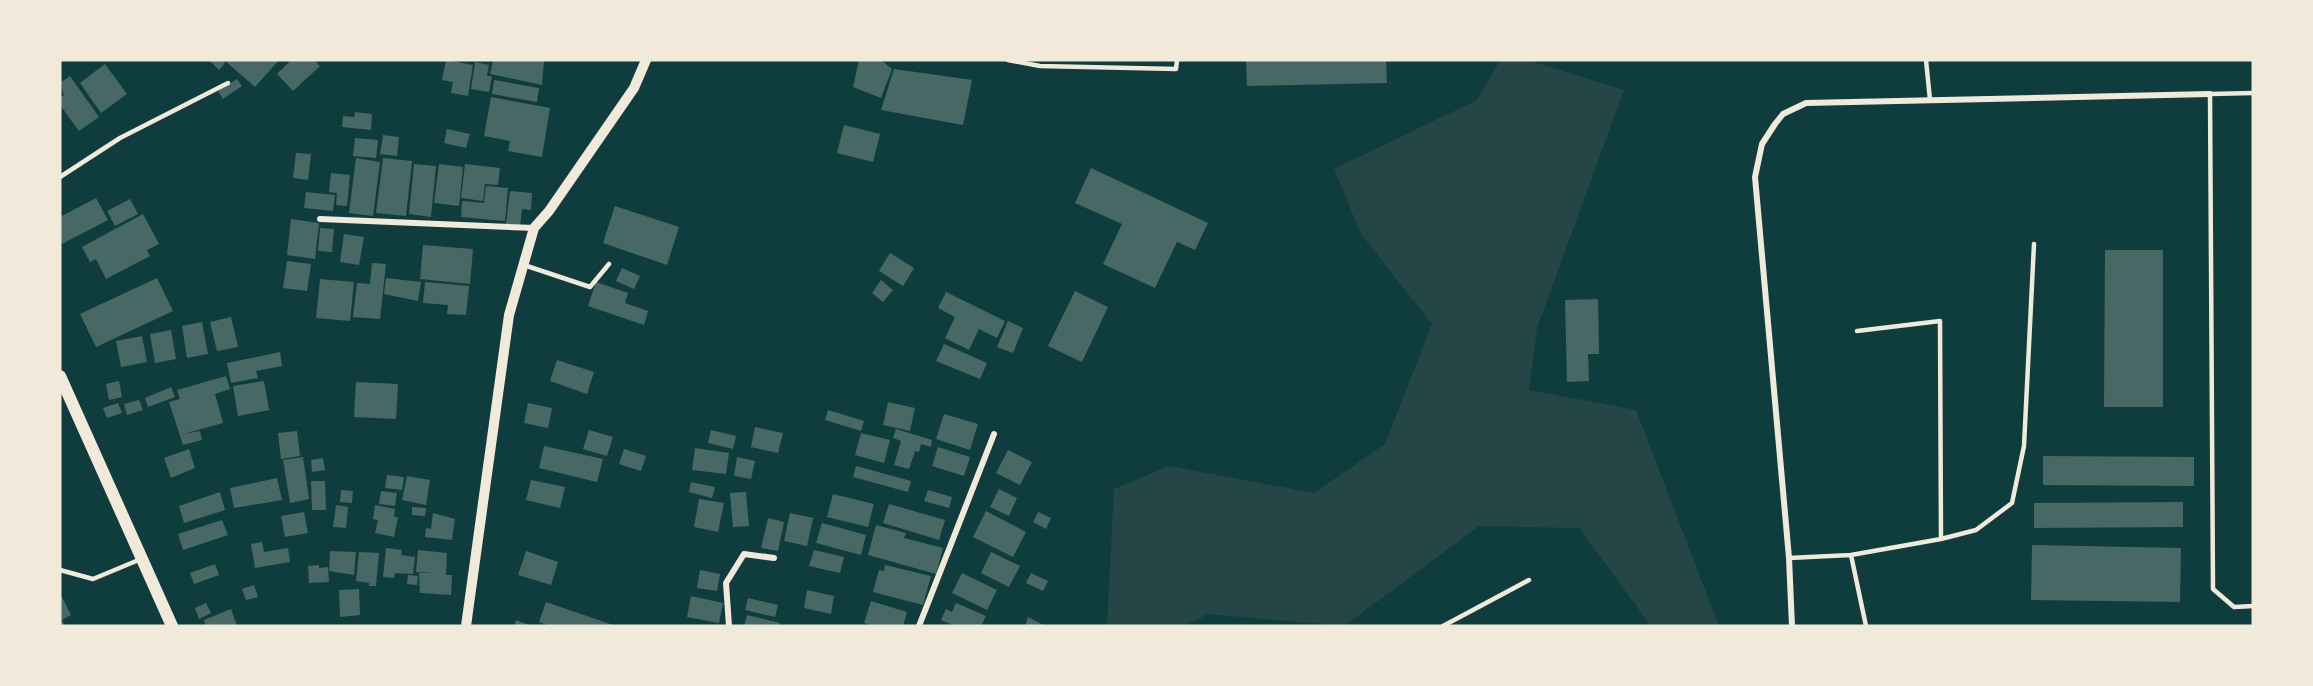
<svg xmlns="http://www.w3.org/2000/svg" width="2313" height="686" font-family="'IBM Plex Serif',serif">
<rect width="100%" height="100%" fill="#0f3d3e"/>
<path fill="#244646" d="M1500,60H1527L1624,90L1537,328L1529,390L1636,410L1719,626H1651L1579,528L1479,526L1344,626L1208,614L1184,626H1107L1114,489L1169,466L1314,493L1385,444L1432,324L1361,234L1334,169L1477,100Z"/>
<path fill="#486865" d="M209,60H222L225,63L219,70Z
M224,60H279L255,87Z
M291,60H314L320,66L293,91L277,74Z
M446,60L473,65L468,96L451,93L453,82L442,80Z
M493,60H544L542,85L490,74Z
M859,60H881L892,69L881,98L853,87Z
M1246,60H1386L1387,83L1247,86Z
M475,62L489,65L487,76H492L489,92L471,89Z
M105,64L127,94L101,113L80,83Z
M894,69L972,80L963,125L881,110Z
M70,76L99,117L79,131L60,105V98L64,95L60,83Z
M237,79L242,86L223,99L218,91Z
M494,80L539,88L537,102L492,94Z
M491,97L550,108L542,157L508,151L510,141L484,136Z
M355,112L372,114L371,130L342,127L343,116L354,117Z
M844,125L880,134L873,162L837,153Z
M447,129L470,134L466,148L444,143Z
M383,135L399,137L397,156L380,154Z
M355,138L378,140L376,158L353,156Z
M296,153L311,154L308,180L293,178Z
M356,158L380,162L373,216L349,213Z
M383,158L412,161L406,216L376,213Z
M414,164L436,166L431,217L409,214Z
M439,164L463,167L459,206L434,203Z
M465,164L500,168L498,185L485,184L483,201L461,198Z
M1091,168L1208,223L1195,250L1177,242L1155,288L1103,264L1122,224L1075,203Z
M331,173L350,175L347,206L336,205L337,193L329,192Z
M486,186L508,188L505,221L461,217L462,201L484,203Z
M510,191L532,193L531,210L522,209L520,226L506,224Z
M306,192L335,195L333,211L304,208Z
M96,198L108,220L60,245V217Z
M130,199L138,214L115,226L107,211Z
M615,206L679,227L667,265L603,243Z
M143,214L159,244L147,250L150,256L106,279L96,259L90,262L82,247Z
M291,219L319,223L315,259L287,255Z
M320,228L334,229L332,252L318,251Z
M344,234L364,237L359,265L340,262Z
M423,245L473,249L470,284L420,279Z
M2105,250H2163V407H2104Z
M890,253L914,268L903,286L879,271Z
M287,261L311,264L307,291L283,288Z
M372,263L386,264L380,319L353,317L357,283L370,284Z
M622,268L640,276L634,289L616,281Z
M157,278L173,311L96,347L80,314Z
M386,278L421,282L418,301L384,294Z
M320,279L354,282L350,321L316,318Z
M881,280L893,290L883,302L872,293Z
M425,282L469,286L466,315L447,314L448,305L423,303Z
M596,282L628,293L625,303L648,311L644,325L588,306Z
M1075,291L1108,307L1082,362L1048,346Z
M946,292L1005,321L997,338L979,329L969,350L945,338L955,317L938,308Z
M1598,299L1599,354H1588L1589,381L1567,382L1565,300Z
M231,317L238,347L217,351L210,322Z
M1008,321L1023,328L1013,353L997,347Z
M202,322L208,354L187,358L182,326Z
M171,330L176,359L155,363L150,334Z
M142,336L147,362L121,367L116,341Z
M944,344L987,363L980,379L936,361Z
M280,352L282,366L256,371L258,378L231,383L227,363Z
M557,360L594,372L587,394L550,381Z
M226,376L230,389L215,394L223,423L183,434L200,431L202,440L183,445L169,402L180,399L177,390Z
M119,381L122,397L109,400L106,384Z
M264,381L269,410L238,416L233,386Z
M356,382L398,384L396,419L354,417Z
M171,387L175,397L148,407L145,398Z
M139,400L143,410L127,415L124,404Z
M888,402L915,408L910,431L883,425Z
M118,403L122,413L107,418L103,408Z
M528,403L552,408L548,428L524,423Z
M828,410L864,421L861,431L825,420Z
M944,414L978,424L970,450L936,439Z
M755,427L783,433L778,453L751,447Z
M896,429L932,440L931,447L921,444L919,452L915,451L909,469L894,465L901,441L893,438Z
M589,430L613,437L607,456L583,449Z
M711,430L736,436L733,449L708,443Z
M297,431L300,456L281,459L278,433Z
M861,433L890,440L884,463L855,455Z
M544,446L603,459L597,482L539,468Z
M938,447L970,457L964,476L932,466Z
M695,448L729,453L726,474L692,470Z
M189,449L195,468L171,478L164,458Z
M624,449L646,456L641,471L619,464Z
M1008,450L1032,462L1020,485L996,473Z
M2043,456L2194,457V486L2043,485Z
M303,457L309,499L290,503L283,460Z
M737,457L755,461L751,479L734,476Z
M323,458L325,470L312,472L311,460Z
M856,466L911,481L908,492L853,477Z
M387,475L404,477L402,490L385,488Z
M407,476L430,480L426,505L402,500Z
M277,478L282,500L234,508L230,488Z
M531,480L565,487L560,508L526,500Z
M311,481H325L326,510H312Z
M691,482L715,487L712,498L689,492Z
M999,489L1017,498L1009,516L990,507Z
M341,490L353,491L352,503L340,502Z
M928,490L952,497L949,508L924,501Z
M381,491L397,493L395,506L379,504Z
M220,492L225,510L184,523L179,506Z
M746,492L749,526L733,527L730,493Z
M833,494L874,504L868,527L827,517Z
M699,499L724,503L718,532L694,527Z
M2183,502V527L2034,528V503Z
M889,504L945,520L939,540L883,523Z
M336,505L348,507L346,528L333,527Z
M375,505L395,509L394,517H398L394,537L375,533L378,520L373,519Z
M412,507L426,508L425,516L412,515Z
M986,511L1026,532L1013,557L973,537Z
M304,512L308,533L285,537L281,516Z
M1038,512L1051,518L1046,529L1033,522Z
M433,513L455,519L452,540L425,537L426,528L431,529Z
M790,513L813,518L807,546L784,541Z
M768,518L784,522L778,551L761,548Z
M222,520L228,535L183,550L178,534Z
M822,523L866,535L861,555L816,543Z
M876,525L906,533L904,538L943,548L936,574L868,555Z
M262,542L264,552L288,548L290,562L255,568L251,544Z
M2032,545L2181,548L2180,602L2031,600Z
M386,548L402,550L401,555L415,557L413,574L395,573L394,578L383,577Z
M418,550L447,553L446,575H452L451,595L420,593L419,573H433L416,572Z
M814,550L844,557L840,573L809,566Z
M330,551L356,552L354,575L329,571Z
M526,551L558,562L551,585L518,575Z
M359,552L379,553L376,586H369V583L356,581Z
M991,552L1020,566L1009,587L981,573Z
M215,564L219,575L194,584L190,573Z
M319,565V568L328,567L329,582L309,583L308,566Z
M885,565L931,576L923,605L873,592L879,570L884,571Z
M700,570L720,574L717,591L697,588Z
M962,573L997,590L987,610L952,593Z
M1031,573L1048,581L1043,591L1026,583Z
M408,575L418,576L417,585L407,584Z
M254,585L258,597L246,600L242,589Z
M359,589L360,615L340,617L339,590Z
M807,590L834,596L831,614L804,608Z
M60,593L71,615L62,620L65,626H60Z
M691,596L723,603L719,623L687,617Z
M748,598L778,605L775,617L745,610Z
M871,601L907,612L903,626H874L864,623Z
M546,602L616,626H550L539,622Z
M206,603L211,613L199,619L195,608Z
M956,603L986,616L981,626H955L941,620L946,609L952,612Z
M231,609L237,626H206L204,620Z
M747,615L780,623L779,626H744Z
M1028,617L1045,626H1025Z
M516,620L532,626H514Z"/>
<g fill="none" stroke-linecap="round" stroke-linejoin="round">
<path stroke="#f1e9da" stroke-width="4.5" d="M1008,60L1040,66L1176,69L1177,60
M1926,60L1930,100
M2253,93L2210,94L2213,589L2234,607L2253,606
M60,177L120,138L228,83
M524,265L590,287L609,264
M1941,539L1976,530L2012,503L2024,446L2034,244
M1851,555L1866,626
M1789,558L1851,555L1941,539L1940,321L1857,331
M60,570L93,579L141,559
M1443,626L1529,580"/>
<path stroke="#f1e9da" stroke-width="6" d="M320,219L534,228
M729,626L726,583L744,554L774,558
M919,626L994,434
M1792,626L1789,558L1755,177L1762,144L1775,124L1783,114L1806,103L2210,94"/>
<path stroke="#f1e9da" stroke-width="10" d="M466,626L509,315L534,228L549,211L634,88L646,60"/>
<path stroke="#f1e9da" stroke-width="12" d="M60,376L172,626"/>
</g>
<rect width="2313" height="686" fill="none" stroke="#f1e9da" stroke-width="123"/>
</svg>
